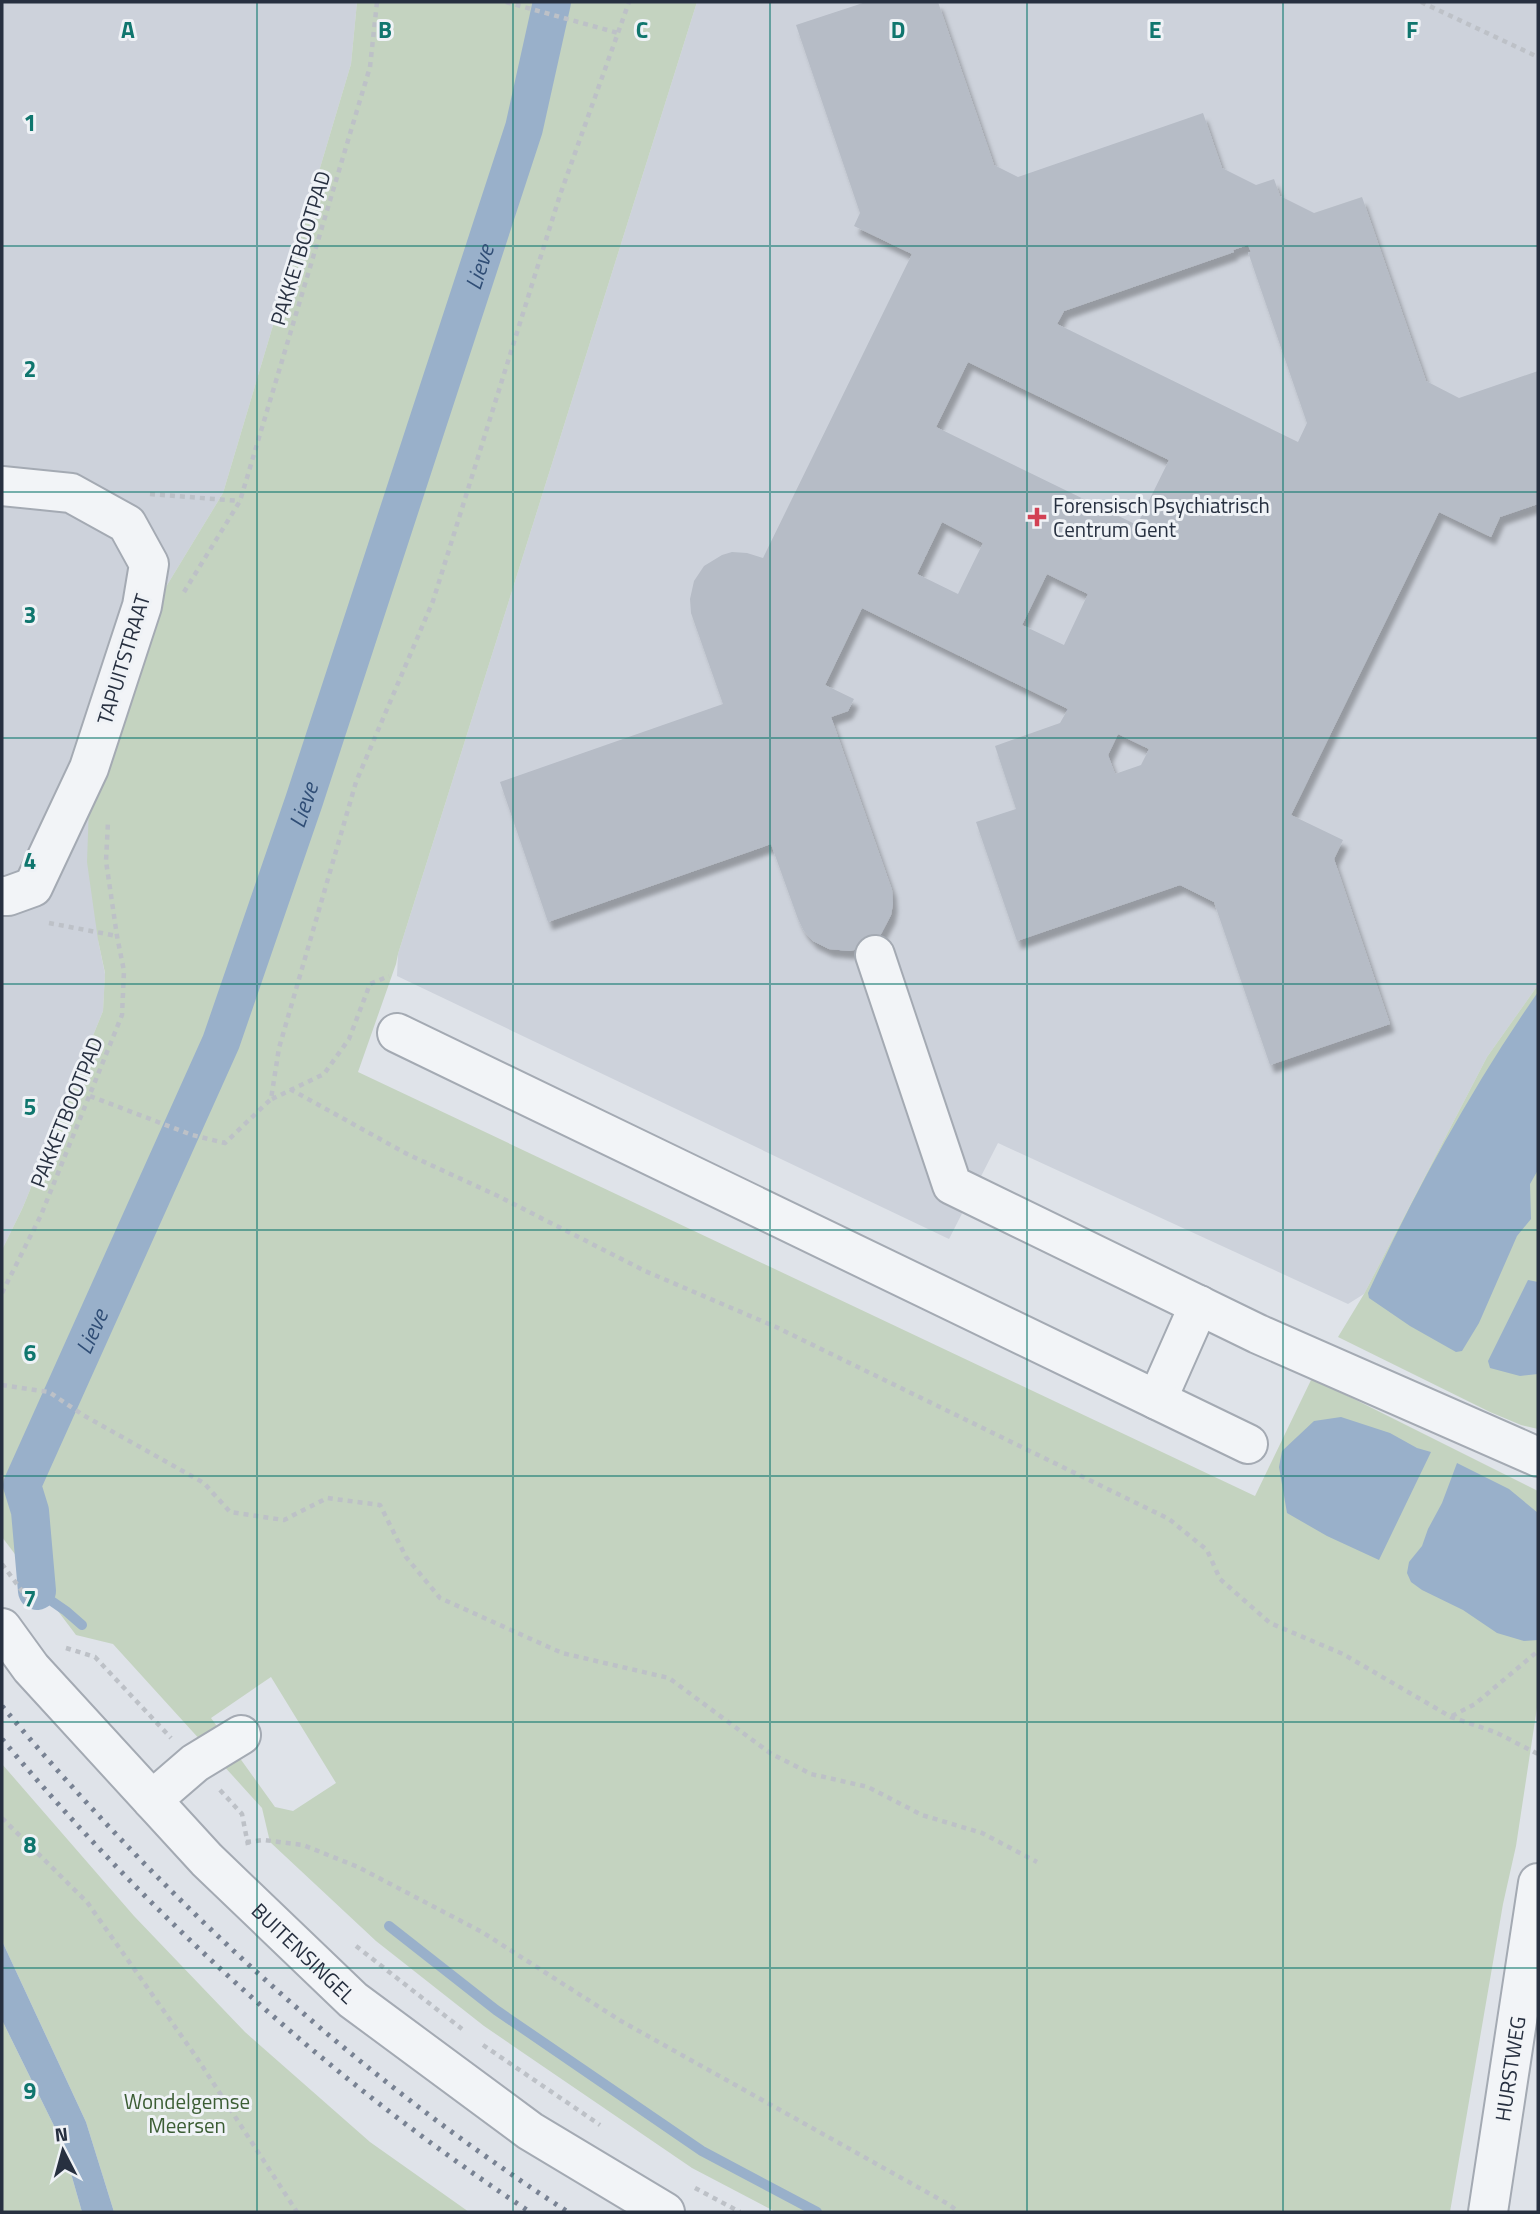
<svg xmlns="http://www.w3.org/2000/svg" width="1540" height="2214" font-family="'Titillium Web',sans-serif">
<defs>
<filter id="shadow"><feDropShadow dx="4.5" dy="8" stdDeviation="2" flood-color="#0004"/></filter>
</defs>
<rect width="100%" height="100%" fill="#dfe3e9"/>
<path fill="#cdd2db" d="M2,2H357L351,64L223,493L161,595L98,940L105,974L103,1011L23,1207L2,1250Z
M697,2H1538V985L1487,1057L1364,1294L1348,1304L998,1143L949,1239L397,976L398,954Z"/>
<path fill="#c4d3c0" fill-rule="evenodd" d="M357,2H697L398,954L396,964L358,1072L1255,1496L1312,1378L1538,1491V1701L1516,1846L1503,1904L1450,2212H776L692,2168L484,2026L376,1941L270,1842L262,1808L113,1644L76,1635L2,1537V1250L23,1207L103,1011L105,973L98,940L87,862L89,805L161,595L223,493L351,64ZM271,1677L336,1783L293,1811L275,1807L211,1718Z
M1538,985V1429L1521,1425L1490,1412L1338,1337L1364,1294L1487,1057Z
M2,1764L134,1916L245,2032L370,2142L469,2212H114L86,2122L2,1941Z
M2,2020L62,2142L82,2212H2Z"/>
<path fill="#99b0ca" d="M1538,992V1170L1530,1184L1531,1219L1517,1236L1479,1323L1462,1351L1456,1352L1410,1326L1369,1298L1368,1293C1416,1189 1472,1087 1538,992Z
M1528,1280L1538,1282V1374L1520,1376L1490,1368L1488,1361Z
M1341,1417L1390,1433L1417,1448L1431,1452L1379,1560L1327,1536L1287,1513L1279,1467L1282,1451L1314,1421Z
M1457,1463L1509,1489L1538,1513V1640L1524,1641L1497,1633L1463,1610L1422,1590L1411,1582L1407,1573L1409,1562L1422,1546L1428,1529L1442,1503Z
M2,1941L86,2122L114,2212H82L62,2142L2,2020Z"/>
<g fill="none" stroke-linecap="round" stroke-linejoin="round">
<path stroke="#99b0ca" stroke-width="10" d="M37,1591L66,1611L82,1625
M389,1926L496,2010L702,2151L817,2212"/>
<path stroke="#99b0ca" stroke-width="38" id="s1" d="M37,1591L30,1511L22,1485L221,1042L304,801L524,128L552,2"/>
</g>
<path fill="#b6bcc6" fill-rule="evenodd" filter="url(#shadow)" d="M866,2H938L994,165L1018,177L1203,113L1222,168L1256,185L1274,179L1280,196L1314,213L1362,197L1426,381L1459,398L1538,371V504L1500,517L1491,537L1439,512L1291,815L1343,840L1334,859L1390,1024L1270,1065L1214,902L1180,885L1017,941L976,822L1016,809L995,746L1060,723L1068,709L862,608L825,685L854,699L848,711L831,717L892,890L893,904L891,915L880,936L862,948L850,951L829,949L813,941L804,931L798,919L771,844L548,922L500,782L723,704L691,613L690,599L694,581L704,566L722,555L732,552L747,553L763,558L912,254L854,226L860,213L796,25ZM1248,245L1251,252H1248L1307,423L1298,442L1057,324L1064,311L1234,252L1233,250ZM968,362L1169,460L1137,525L936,427ZM942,522L983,543L958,594L917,574ZM1047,574L1088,594L1064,645L1022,625ZM1118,734L1149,749L1141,765L1115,774L1108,755Z"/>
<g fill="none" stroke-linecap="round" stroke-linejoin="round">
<defs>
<g id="minor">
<path d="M2,486L71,493L127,524L149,564L142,606L89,768L33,887L8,896H2"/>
<path d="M875,955L952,1185L1258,1334L1538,1457"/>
<path d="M397,1033L1157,1400L1199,1305"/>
<path d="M1157,1400L1248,1444"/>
<path id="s2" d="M2,1628L31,1668L207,1860L353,2000L530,2131L665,2212"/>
<path d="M152,1800L195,1763L241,1735"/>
<path id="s3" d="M1488,2212L1538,1883"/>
</g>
</defs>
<use href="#minor" stroke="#a4aab3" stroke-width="42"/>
<path stroke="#bdc1c7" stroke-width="4.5" stroke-dasharray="5 5" stroke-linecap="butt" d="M506,2L618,33
M1421,2L1538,57
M150,494L240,501
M184,592L240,501L370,67L377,2
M49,923L117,936
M290,1089L407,1154L498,1196L645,1271L776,1327L1169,1519L1207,1550L1220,1579L1270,1623L1343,1654L1451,1717L1495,1732L1538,1754
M90,1096L192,1135L225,1143L271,1099L279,1048L356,782L433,601L560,195L629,2
M272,1099L324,1074L349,1039L370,984L389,976
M2,1293L41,1215L122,1015L124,971L117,936L106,861L108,822
M2,1385L49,1392L83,1415L204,1483L230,1512L284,1520L327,1498L380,1505L406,1557L440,1598L562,1653L669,1678L770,1753L811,1774L868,1787L922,1815L982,1833L1037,1862
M2,1564L28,1599
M66,1648L95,1657L171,1738
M1452,1716L1475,1704L1538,1651
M220,1790L242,1814L248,1845
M2,1818L87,1902L197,2058L297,2212
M246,1842L264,1840L303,1845L358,1867L482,1932L621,2021L948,2204L959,2212
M356,1946L462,2029
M483,2045L600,2125
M695,2188L740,2212"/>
<use href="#minor" stroke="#f2f4f7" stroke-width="38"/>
<path stroke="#788293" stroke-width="5" stroke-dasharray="3.5 7" stroke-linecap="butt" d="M2,1706C165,1901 354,2074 568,2212
M2,1739C153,1920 333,2082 530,2212"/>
</g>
<path fill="none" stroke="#0f766e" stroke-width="2" stroke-opacity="0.55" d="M257,2V2212M513,2V2212M770,2V2212M1027,2V2212M1283,2V2212M2,246H1538M2,492H1538M2,738H1538M2,984H1538M2,1230H1538M2,1476H1538M2,1722H1538M2,1968H1538"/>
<path fill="#d24053" stroke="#eff2f6" stroke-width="2.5" d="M1033.5 506.5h7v7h7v7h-7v7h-7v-7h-7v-7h7z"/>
<g text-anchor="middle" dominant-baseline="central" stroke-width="6" stroke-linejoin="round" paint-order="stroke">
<g font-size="21" fill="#273040" stroke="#eff2f6">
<text transform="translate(300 248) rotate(-73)">PAKKETBOOTPAD</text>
<text transform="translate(123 659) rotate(-73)">TAPUITSTRAAT</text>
<text transform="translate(66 1112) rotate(-68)">PAKKETBOOTPAD</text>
<text stroke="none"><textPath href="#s2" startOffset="444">BUITENSINGEL</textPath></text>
<text stroke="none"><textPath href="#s3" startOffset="145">HURSTWEG</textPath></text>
</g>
<g font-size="21" fill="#273040" stroke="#eff2f6" text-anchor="start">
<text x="1053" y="505">Forensisch Psychiatrisch<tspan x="1053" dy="24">Centrum Gent</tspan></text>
</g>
<g font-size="21" fill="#3b5d34" stroke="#eff2f6">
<text x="187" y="2101">Wondelgemse<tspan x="187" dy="24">Meersen</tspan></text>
</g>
<g font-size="23" font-style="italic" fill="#304e76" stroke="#eff2f6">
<text stroke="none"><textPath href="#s1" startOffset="1410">Lieve</textPath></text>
<text stroke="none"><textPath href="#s1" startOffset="844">Lieve</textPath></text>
<text stroke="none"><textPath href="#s1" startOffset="276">Lieve</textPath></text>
</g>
</g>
<g font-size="23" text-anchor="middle" font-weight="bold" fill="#0f766e" stroke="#eff2f6" stroke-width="6" stroke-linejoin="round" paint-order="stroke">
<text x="128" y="38">A</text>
<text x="385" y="38">B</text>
<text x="642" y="38">C</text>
<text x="898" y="38">D</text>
<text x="1155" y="38">E</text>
<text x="1412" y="38">F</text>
<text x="30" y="131">1</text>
<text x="30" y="377">2</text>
<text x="30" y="623">3</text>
<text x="30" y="869">4</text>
<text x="30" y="1115">5</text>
<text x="30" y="1361">6</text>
<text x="30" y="1607">7</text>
<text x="30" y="1853">8</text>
<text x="30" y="2099">9</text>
</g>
<rect width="1540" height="2214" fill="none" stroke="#273040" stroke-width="7"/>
<g transform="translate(63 2151) rotate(354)" stroke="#eff2f6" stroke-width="5" paint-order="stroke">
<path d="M0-5L12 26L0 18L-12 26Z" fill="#273040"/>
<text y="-10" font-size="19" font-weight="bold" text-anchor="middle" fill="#273040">N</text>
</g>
</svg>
